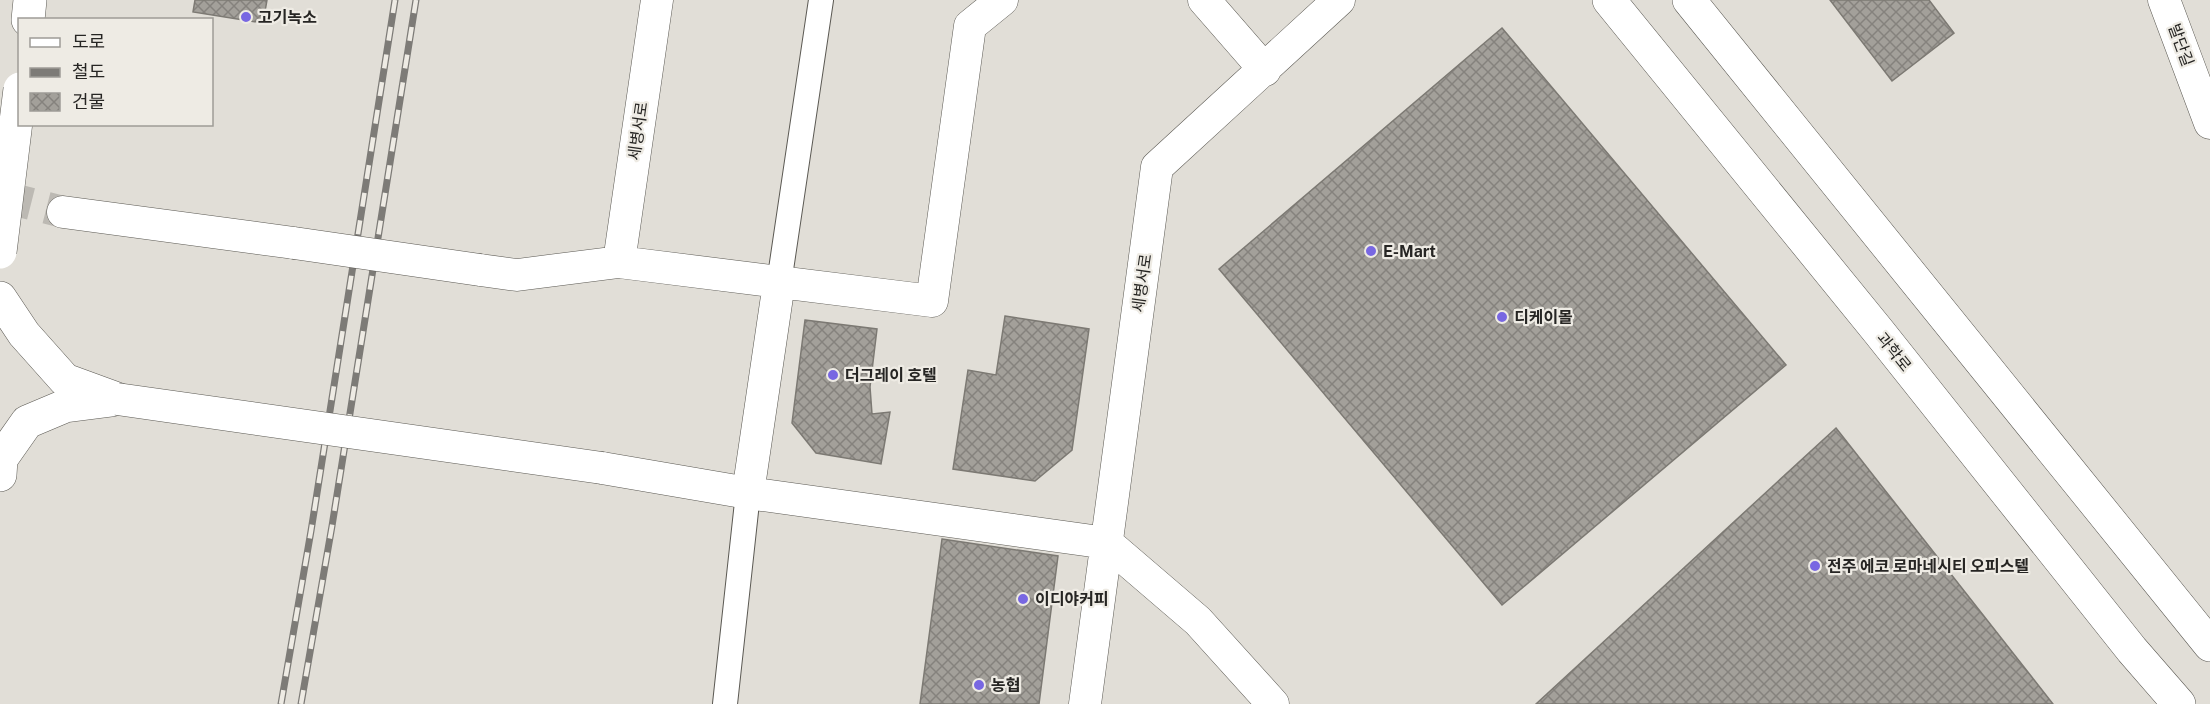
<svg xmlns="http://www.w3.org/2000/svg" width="2210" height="704" font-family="'Public Sans','Noto Sans KR',sans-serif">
<defs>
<pattern id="building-cross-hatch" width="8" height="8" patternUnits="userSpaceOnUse" patternTransform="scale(1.5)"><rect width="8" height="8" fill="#a3a09a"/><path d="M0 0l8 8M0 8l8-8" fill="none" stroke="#85827d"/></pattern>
</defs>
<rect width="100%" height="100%" fill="#e1ded7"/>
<path fill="url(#building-cross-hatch)" stroke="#7c7973" stroke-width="1.5" d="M195,0H267L263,23L193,12Z
M1830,0H1929L1954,33L1892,81Z
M1502,28L1786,365L1502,605L1219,269Z
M1005,316L1089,329L1072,450L1035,481L953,469L968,370L996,375Z
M805,320L877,329L870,387L872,414L890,412L881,464L816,453L792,423Z
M1836,428L2053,704H1536Z
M942,539L1058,556L1039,704H920Z"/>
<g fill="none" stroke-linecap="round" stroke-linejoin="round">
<path stroke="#bcb9b3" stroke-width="32" stroke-dasharray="32 16" stroke-linecap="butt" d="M0,196L63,212"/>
<defs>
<path id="pedestrian" d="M779,283L821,0
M725,704L748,493"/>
<path id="minor" d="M1204,0L1265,70
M2164,0L2210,123
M63,212L294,243
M619,262L657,0
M480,270L517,275L619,262L932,301L970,26L1002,0
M602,468L748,493L1107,543L1198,621L1273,704
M748,493L779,283
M1085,704L1157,167L1339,0"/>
<path id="tertiary" d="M1609,0L1879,332L2132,650L2179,704
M1689,0L2210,645"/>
<path id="primary" d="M28,20L30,0
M0,298L24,334L65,380L117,399
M0,475L1,459L27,422L65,406L112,400"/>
</defs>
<use href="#pedestrian" stroke="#5b5953" stroke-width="26"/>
<use href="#minor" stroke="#5b5953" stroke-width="33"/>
<use href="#tertiary" stroke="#5b5953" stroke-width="34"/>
<use href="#primary" stroke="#5b5953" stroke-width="34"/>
<use href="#pedestrian" stroke="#fff" stroke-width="24"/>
<use href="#minor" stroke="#fff" stroke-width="32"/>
<use href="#tertiary" stroke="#fff" stroke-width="33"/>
<use href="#primary" stroke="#fff" stroke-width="33"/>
<defs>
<path id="rail" d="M281,704L311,531L395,0
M301,704L332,526L416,0"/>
</defs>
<use href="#rail" stroke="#7d7b77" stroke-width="7"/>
<use href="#rail" stroke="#eeebe4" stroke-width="4.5" stroke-dasharray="14" stroke-linecap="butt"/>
<defs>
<path id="minor-bridge" d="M294,243L480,270
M117,399L602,468"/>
<path id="primary-bridge" d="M0,252L20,89"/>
</defs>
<use href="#minor-bridge" stroke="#5b5953" stroke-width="33" stroke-linecap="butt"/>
<use href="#primary-bridge" stroke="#5b5953" stroke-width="34" stroke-linecap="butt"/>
<use href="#minor-bridge" stroke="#fff" stroke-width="32"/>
<use href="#primary-bridge" stroke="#fff" stroke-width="33"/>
</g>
<g fill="#7867e2" stroke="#eeebe4" stroke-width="2">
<circle cx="246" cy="17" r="6"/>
<circle cx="1371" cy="251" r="6"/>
<circle cx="1502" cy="317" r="6"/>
<circle cx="833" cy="375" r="6"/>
<circle cx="1815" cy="566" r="6"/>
<circle cx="1023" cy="599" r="6"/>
<circle cx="979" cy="685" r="6"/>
</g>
<g text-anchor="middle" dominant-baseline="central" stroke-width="4.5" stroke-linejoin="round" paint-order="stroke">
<g font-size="16" font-weight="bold" fill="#262523" stroke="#eeebe4" text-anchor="start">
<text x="258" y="17">고기녹소</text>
<text x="1383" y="251">E-Mart</text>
<text x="1514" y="317">디케이몰</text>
<text x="845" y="375">더그레이 호텔</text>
<text x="1827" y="566">전주 에코 로마네시티 오피스텔</text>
<text x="1035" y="599">이디야커피</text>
<text x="991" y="685">농협</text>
</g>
<g font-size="16" fill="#262523" stroke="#eeebe4">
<text transform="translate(2181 45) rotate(70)">발단길</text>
<text transform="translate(638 131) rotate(-82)">세병서로</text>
<text transform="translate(1142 283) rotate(-82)">세병서로</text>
<text transform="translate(1894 352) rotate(51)">과학로</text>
</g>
</g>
<rect x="18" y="18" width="195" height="108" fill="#eeebe4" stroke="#9e9c97" stroke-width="1.5"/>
<rect x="30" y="38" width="30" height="9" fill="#ffffff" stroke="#9e9c97" stroke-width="1.5"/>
<text x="72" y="48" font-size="18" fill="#262523">도로</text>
<rect x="30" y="68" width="30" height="9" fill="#7d7b77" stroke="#9e9c97" stroke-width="1.5"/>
<text x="72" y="78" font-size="18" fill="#262523">철도</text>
<rect x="30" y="93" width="30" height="18" fill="url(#building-cross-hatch)" stroke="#9e9c97" stroke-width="1.5"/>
<text x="72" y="108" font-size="18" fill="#262523">건물</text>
</svg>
